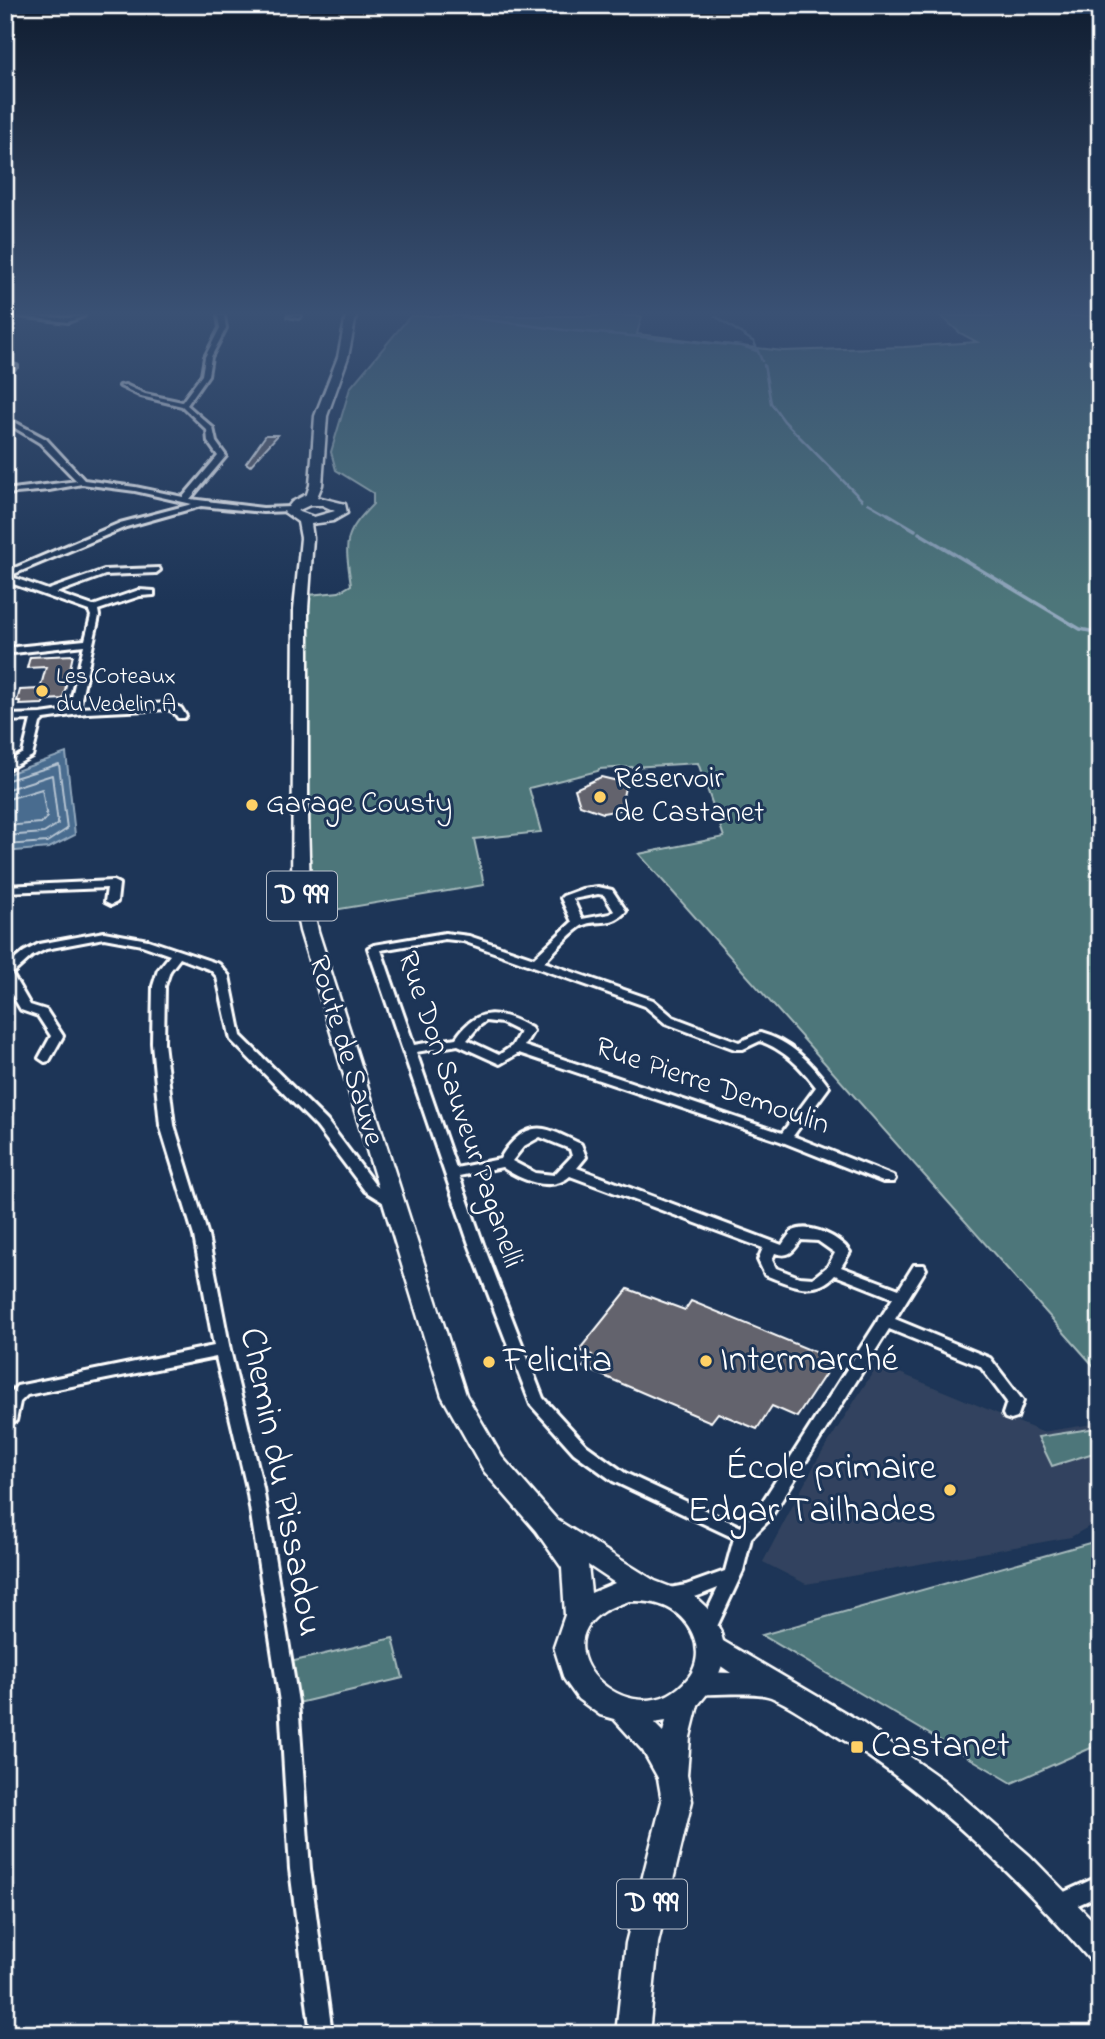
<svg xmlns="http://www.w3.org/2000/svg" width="1105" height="2039" font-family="'Indie Flower',sans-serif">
<rect width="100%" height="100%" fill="#1d3557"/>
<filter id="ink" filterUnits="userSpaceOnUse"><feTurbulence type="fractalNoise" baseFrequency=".0143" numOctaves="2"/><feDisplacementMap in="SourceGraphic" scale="14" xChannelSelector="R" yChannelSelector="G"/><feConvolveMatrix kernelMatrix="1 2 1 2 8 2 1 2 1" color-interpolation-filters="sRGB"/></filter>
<g filter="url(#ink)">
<path fill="#32435e" d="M878,1364L1042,1432L1100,1423V1520L1071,1537L806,1584L763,1562L816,1462Z"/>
<path fill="#4e767a" stroke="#a6babc" stroke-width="2" d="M410,316H642L637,334L783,351L904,347L977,342L960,333L941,316H1100V334L1095,332L1093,336L1100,352V1373L639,854L724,837L698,763L599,769L598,771L529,788L541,832L474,839L484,885L334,910L310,884L309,595L339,592L351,585C345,542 342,536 373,504V493L336,470L331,452L350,388Z
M1096,1428L1100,1433V1451L1052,1466L1038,1437Z
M1100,1540V1744L1012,1783L762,1635Z
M393,1638L403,1678L298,1703L290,1662Z"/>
<path fill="#486c8f" stroke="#91a7bc" stroke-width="2" d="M66,753L75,835L49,848L5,852V789L9,786L5,783V775Z"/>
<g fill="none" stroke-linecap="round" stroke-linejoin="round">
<path stroke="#b6c4d2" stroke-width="2" d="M5,781L59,764L67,829L47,842L5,845
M5,790L52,775L58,824L44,833L5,836
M5,800L42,789L47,818L41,823L5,826"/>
<path stroke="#91a7bc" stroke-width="2.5" d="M458,316L564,330L742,346L757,351
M715,316L754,342L762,361
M764,365L771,403L784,421L862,500
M868,503L891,516"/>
<path stroke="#91a7bc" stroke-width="3.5" d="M888,514L915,530
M919,533L1080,629L1100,633"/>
</g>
<path fill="#64646d" stroke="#fff" stroke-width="2" d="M266,435H278L250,466L246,463Z
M73,655L63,699L44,700L43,704L19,705L20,701H17L20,690L40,689L46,667L27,668L30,657Z
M601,777L626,783L620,810L603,813L580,805L575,789Z
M628,1289L685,1310L691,1301L820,1354L830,1367L797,1417L772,1406L757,1429L718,1413L711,1422L583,1367L592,1355L579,1350Z"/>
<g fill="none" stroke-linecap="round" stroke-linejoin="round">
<defs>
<path id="street" d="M18,316L68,318L84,316L68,322Z
M218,316H224L226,328L211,357L208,375L187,405L213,428L216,442L226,456L190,499L263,508L291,507L295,509L291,511L263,512L201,506L126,527L9,576L48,590L104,570L159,568L160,570L156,573L105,575L56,593L93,606L139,590L154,591V595L140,596L98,610L99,616L79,708L169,703L181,708L186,716L184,718H178L174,712L168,709L87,713L44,719L40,723L32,756L5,771V764L23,753L31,720L5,721V715L41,714L69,710L84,645L5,654V648L85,640L91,616L89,611L5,581V572L120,523L192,504L135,491L82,484L49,490L5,494V490L77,481L40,443L5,422V417L46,439L84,480L135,487L183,497L218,456L208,442L207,430L182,406L141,396L120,386L125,385L145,394L182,402L202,375L205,357L220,328Z
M288,316H301L298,318Z
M12,365L17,366L5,375V370Z
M113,881L119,884L117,902L111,905L105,902L107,888L5,892V886Z
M598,887L612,890L626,911C611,929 595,917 580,927C567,936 555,951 544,962L653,1000L673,1017L739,1042L760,1033C790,1041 811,1062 829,1087L793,1136L893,1176L895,1179L893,1182H883L780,1141L519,1053L500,1064L458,1045L416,1052L456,1168L500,1159C508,1144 525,1125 544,1129C556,1131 569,1139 581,1144L586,1157L577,1168L782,1245C785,1241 789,1234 793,1231C810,1222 841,1238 850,1252L841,1267L899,1289L914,1265H924L926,1269L895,1319L990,1358L1023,1401L1017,1418L1011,1420L1005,1418L1003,1414L1007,1402L980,1366L889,1329L769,1520L751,1538L743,1571L713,1635L707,1637L701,1635L698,1630L718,1588C702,1594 681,1605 664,1599L661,1594L664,1589L686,1585L725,1571L734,1538L613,1481L574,1453L531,1405L469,1244L368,948L374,945L445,933L469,936L534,958L572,922L561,898L563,896L582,889ZM598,894L604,895L614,911L610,914L582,919L573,899ZM445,939L463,941L645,1006L665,1023L735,1049H743L760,1041C785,1050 801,1067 816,1087L782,1133L524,1046L533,1031L531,1028C500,1011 478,1005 456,1038L414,1045L381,950ZM486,1021L502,1023L520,1032L512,1046L499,1055L467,1040L479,1026ZM540,1137L570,1149L572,1156L554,1175L535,1173L512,1161L524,1146ZM502,1167C521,1180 551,1193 570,1176L763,1248L758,1260L765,1275C789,1284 814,1298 835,1275L893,1298L881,1317H879L877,1322L757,1510L741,1527L625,1473L586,1445L543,1398L483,1244L459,1176ZM801,1240L818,1241L835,1253L828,1266L813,1278L799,1277L776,1268L772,1260L775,1253C790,1258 793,1251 801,1240Z
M104,932L148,940L219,964L229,976L241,1036L327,1121L375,1185L398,1201L396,1204H386L365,1191L317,1127L231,1040L217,977L211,970L180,958L170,971L165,986L164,1043L174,1125L208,1236L230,1350L263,1488L298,1702L310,1869L332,2034H311L290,1869L280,1702L247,1488L216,1357L27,1395L20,1402L16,1421L5,1424V1398L17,1386L214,1346L194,1236L160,1125L152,1043L153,986L158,970L170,955L142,945L104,938L46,949L32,956L12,974L30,1005L46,1010L63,1036L49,1061L45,1062L39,1058L51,1036L38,1016L21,1010L5,983V968L24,952L39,944Z
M1100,1876V1895L1060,1913L1053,1911L1050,1904L1053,1897Z"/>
<path id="secondary" d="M711,1634L861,1722L943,1780L1030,1856L1100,1928V1964L1090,1960C1013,1872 927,1790 826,1729C808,1718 790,1705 771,1697C757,1691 719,1695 702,1694L693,1691L689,1683L693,1675L702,1672L731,1673L702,1653L698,1645L702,1637Z"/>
<path id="primary" d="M346,316H356L348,357L327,416L322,485L317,497L345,504L347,513L333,521L311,524L313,538L308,609V819L310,892L318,931L466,1395L502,1457L557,1520L655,1581L694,1596L707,1608L720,1630L724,1645V1660L715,1684L698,1705L690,1737L687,1775L692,1801L658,1943L649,2034H616L626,1943L662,1801L658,1778L643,1751L614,1719L600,1715L578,1699L564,1679L554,1647L565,1615L562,1568L536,1531L484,1471L442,1396L300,931L292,892L294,609L301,538L298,522L284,512L292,502L307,494L310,485L315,416L338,357ZM310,505H322L335,511L314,517L297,511ZM588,1565L615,1583L591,1593ZM629,1601C639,1601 651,1601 661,1605C690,1614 709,1652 688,1678C638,1741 538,1653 604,1611C611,1607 621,1604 629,1601ZM666,1721L663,1732L654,1723Z"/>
</defs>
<use href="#street" stroke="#fff" stroke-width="6"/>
<use href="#secondary" stroke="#fff" stroke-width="5"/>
<use href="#primary" stroke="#fff" stroke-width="5"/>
<use href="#street" fill="#1d3557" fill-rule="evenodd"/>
<use href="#secondary" fill="#1d3557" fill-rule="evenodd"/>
<use href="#primary" fill="#1d3557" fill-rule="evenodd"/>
</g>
</g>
<linearGradient id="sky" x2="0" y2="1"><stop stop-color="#101d30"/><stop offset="0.52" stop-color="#3a5174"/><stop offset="1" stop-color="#3a5174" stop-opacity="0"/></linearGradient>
<rect width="1105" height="602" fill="url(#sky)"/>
<g fill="#ffd166" stroke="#1d3557" stroke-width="2.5">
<circle cx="42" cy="691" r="7"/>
<circle cx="600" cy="797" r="7"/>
<circle cx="252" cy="805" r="7"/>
<circle cx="706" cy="1361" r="7"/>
<circle cx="489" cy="1362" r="7"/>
<circle cx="950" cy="1490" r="7"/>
<rect x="850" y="1740" width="14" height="14" rx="3.5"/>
</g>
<g text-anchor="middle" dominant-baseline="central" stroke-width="6" stroke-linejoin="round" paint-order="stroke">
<g font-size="24" fill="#fff" stroke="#1d3557" text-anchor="start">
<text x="56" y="677">Les Coteaux<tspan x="56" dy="28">du Vedelin A</tspan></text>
</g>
<g fill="#1d3557" stroke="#bbc2cd" stroke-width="2">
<rect x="267" y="871.5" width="70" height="49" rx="5"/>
<rect x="617" y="1879.5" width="70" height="49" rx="5"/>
</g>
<g font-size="28" font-weight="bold" fill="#fff">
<text x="302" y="896">D 999</text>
<text x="652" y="1904">D 999</text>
</g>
<g font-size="30" fill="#fff" stroke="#1d3557" text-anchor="start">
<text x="614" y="780">Réservoir<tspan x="614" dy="34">de Castanet</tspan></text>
<text x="266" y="805">Garage Cousty</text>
</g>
<g font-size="30" fill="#fff" stroke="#1d3557">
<text transform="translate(345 1051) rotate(73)">Route de Sauve</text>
<text transform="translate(712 1087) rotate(19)">Rue Pierre Demoulin</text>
<text transform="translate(459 1110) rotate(71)">Rue Don Sauveur Paganelli</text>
</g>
<g font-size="37" fill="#fff" stroke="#1d3557" text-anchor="start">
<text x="720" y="1361">Intermarché</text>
<text x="503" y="1362">Felicita</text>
<text x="936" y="1469" text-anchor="end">École primaire<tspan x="936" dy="43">Edgar Tailhades</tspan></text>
<text x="871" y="1747">Castanet</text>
</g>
<g font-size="37" fill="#fff" stroke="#1d3557">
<text transform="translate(280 1482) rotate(79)">Chemin du Pissadou</text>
</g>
</g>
<rect width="1105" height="2039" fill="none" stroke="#1d3557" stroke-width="28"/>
<rect x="14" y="14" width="1077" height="2011" fill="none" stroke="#fff" stroke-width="2.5" filter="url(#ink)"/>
</svg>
